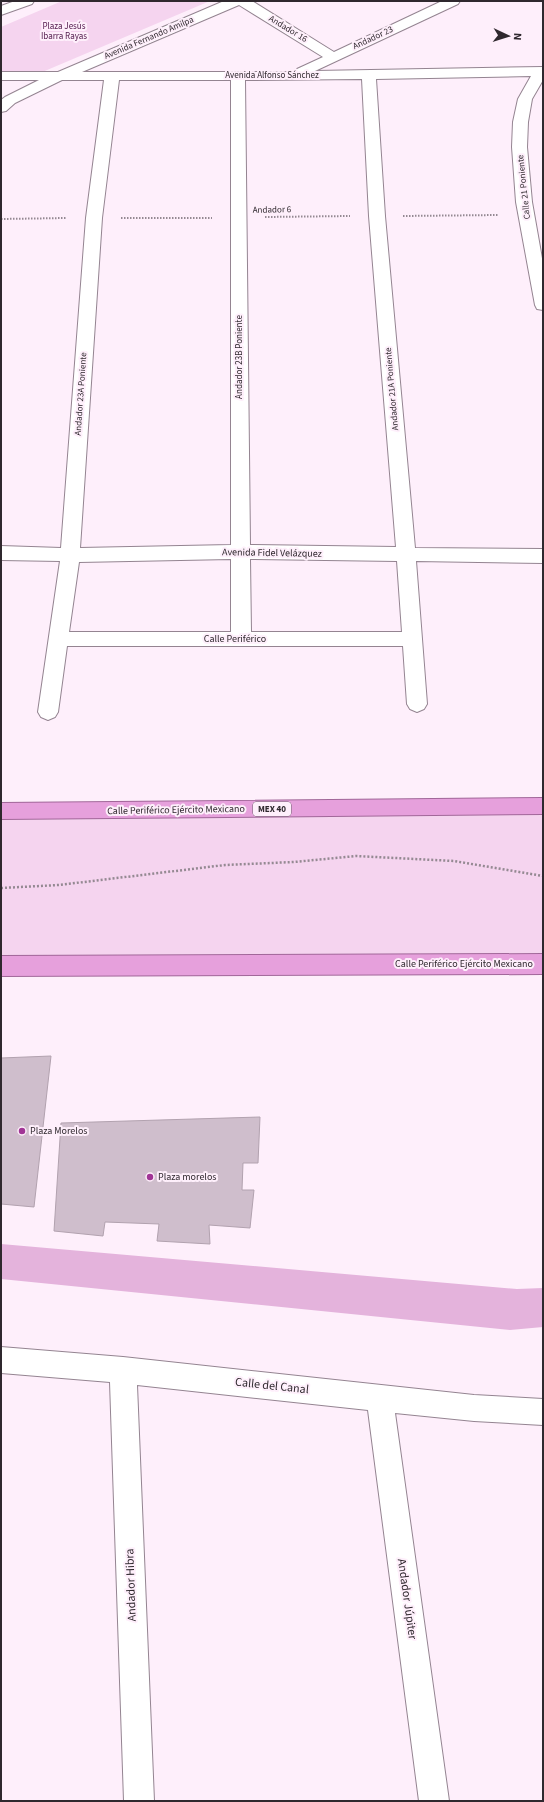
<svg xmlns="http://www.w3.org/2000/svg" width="544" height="1802" font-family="'Source Sans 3',sans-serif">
<rect width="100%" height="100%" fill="#feeffb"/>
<path fill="#f5d4ef" d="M62,1H210L40,73H1V27Z
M543,809V957L1,959V814Z"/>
<path fill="#e4b3dc" d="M1,1244L517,1289L543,1288V1327L510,1330L1,1279Z"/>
<path fill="#cfbecc" stroke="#b2a2af" d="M51,1056L34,1207L1,1204V1058Z
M260,1117L258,1163H243L242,1190H254L250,1228L209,1225L210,1244L157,1241L159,1224L105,1222L103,1236L54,1231L61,1123Z"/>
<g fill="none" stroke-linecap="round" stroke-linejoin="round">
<defs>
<path id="minor" d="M15,1H34L32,4L1,15V6Z
M224,1H252L334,52L442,1H460L458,4L315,71L543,67V80L532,99L528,122L527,147L532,202L543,264V310L537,309L535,305L516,202L512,147L513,122L518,99L531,76L376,79L385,216L415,548L543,549V563L416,561L427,704L424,709L417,712L410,709L407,704L403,646H67L58,712L55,717L48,720L41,717L38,712L60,561L1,560V546L61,548L86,218L104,80H62L15,103L6,111L1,112V100L5,97L39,80H1V72H58ZM239,5L323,57L297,69L295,72H82ZM362,79L369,216L396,547L250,545L245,80ZM119,80H231V545L80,548L102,218ZM231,559V632H69L79,562ZM250,559L397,561L402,632H251Z
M1,1347L123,1357L474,1395L543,1399V1425L474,1421L395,1413L449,1801H419L368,1410L137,1385L154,1801H124L110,1382L1,1373Z"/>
<path id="trunk" d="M543,798V814L1,819V803Z
M543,954V974L1,976V956Z"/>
</defs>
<use href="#minor" stroke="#948491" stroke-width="2"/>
<use href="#trunk" stroke="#a16799" stroke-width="2"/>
<path stroke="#948992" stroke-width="2" stroke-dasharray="1.5 1.5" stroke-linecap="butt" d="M403,216L498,215
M265,217L350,216
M121,218H212
M1,219L66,218"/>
<path stroke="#948992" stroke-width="2.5" stroke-dasharray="2 2" stroke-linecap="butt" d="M1,888L59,885L225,865L294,862L356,856L454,861L543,876"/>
<use href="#minor" fill="#fff" fill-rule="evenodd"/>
<use href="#trunk" fill="#e6a0dc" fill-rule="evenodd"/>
</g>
<g fill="#a13596" stroke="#feeffb" stroke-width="1.5">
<circle cx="22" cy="1131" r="4"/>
<circle cx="150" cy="1177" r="4"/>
</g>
<g text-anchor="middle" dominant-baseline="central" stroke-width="4" stroke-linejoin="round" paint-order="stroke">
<g font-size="9" fill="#4f1649" stroke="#feeffb">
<text x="64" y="26">Plaza Jesús<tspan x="64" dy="10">Ibarra Rayas</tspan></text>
</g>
<g font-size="9" fill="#2f282e" stroke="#feeffb">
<text transform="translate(288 29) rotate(31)">Andador 16</text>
<text transform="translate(149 38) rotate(-23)">Avenida Fernando Amilpa</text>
<text transform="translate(373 38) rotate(-25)">Andador 23</text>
<text x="272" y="75">Avenida Alfonso Sánchez</text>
<text transform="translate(524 187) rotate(-96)">Calle 21 Poniente</text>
<text transform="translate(272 210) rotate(-1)">Andador 6</text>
<text transform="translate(239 357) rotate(-90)">Andador 23B Poniente</text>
<text transform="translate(392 389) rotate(-95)">Andador 21A Poniente</text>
<text transform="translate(81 394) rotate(-86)">Andador 23A Poniente</text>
</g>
<rect fill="#feeffb" stroke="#6d646c" stroke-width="1" x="253" y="802" width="38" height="14" rx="3"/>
<g font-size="9" font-weight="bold" fill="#2f282e">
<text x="272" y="809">MEX 40</text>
</g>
<g font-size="10" fill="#2f282e" stroke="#feeffb">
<text transform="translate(272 553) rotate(1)">Avenida Fidel Velázquez</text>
<text x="235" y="639">Calle Periférico</text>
<text transform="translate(176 810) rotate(-1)">Calle Periférico Ejército Mexicano</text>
<text x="464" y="964">Calle Periférico Ejército Mexicano</text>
</g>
<g font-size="10" fill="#2f282e" stroke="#feeffb" text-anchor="start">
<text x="30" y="1131">Plaza Morelos</text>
<text x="158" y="1177">Plaza morelos</text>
</g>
<g font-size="12" fill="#2f282e" stroke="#feeffb">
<text transform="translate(272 1386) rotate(6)">Calle del Canal</text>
<text transform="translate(131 1585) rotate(-92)">Andador Hibra</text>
<text transform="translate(407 1599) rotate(82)">Andador Júpiter</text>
</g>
</g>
<rect width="544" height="1802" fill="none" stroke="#2f282e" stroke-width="4"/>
<g transform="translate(508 36) rotate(94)" stroke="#feeffb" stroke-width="3" paint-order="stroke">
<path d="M0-3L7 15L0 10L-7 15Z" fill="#2f282e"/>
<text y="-6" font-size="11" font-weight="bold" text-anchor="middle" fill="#2f282e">N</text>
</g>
</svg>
